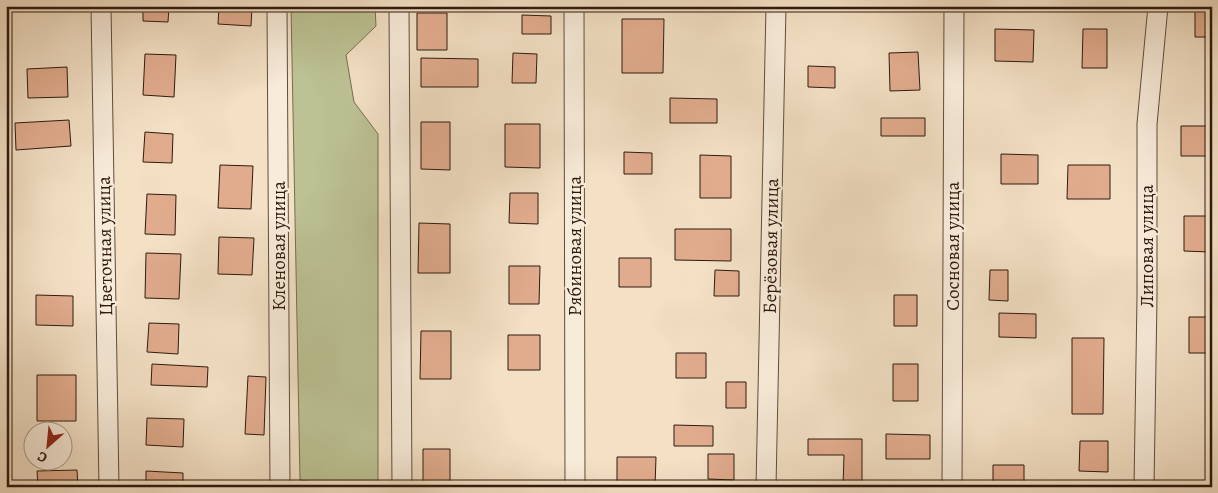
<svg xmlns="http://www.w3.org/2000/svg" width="1218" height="493" font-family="Alegreya,serif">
<rect width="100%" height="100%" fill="#f3e0c5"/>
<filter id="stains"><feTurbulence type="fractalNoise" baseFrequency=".004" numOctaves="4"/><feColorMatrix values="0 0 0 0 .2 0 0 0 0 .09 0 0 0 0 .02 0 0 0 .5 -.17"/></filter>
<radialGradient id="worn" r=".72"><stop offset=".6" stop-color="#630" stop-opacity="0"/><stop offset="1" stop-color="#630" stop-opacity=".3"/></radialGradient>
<path fill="#bcc294" stroke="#766e52" d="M291,6H375L376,26L346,55L354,102L378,134V487H334L335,485L300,480Z"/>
<path fill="#e1ac8e" stroke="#2f1a0f" d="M143,6H169L168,22L143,21Z
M219,6H252L251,26L218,24Z
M1195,6H1212V37H1195Z
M417,13H447V50H417Z
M522,15L551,16V34H522Z
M622,19H664L663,73H622Z
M995,29L1034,30L1033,62L995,61Z
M1083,29H1107V68H1082Z
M918,52L920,90L890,91L889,53Z
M513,53L537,54L536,83H512Z
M145,54L176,55L174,97L143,95Z
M421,58L478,59V87H421Z
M808,66L835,67V88L808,87Z
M67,67L68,97L28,98L27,69Z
M670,98L717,99V123H670Z
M881,118H925V136H881Z
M69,120L71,146L16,150L15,123Z
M421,122H450V170L421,169Z
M505,124H540V168L505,167Z
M1181,126H1211V156H1181Z
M145,132L173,134L172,163L143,162Z
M624,152L652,153V174H624Z
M1001,154L1038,155V184H1001Z
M700,155L731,156V198H700Z
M220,165L253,166L251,209L218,208Z
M1068,165H1110V199H1067Z
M510,193H538V224L509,223Z
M147,194L176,195L175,235L145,234Z
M1184,216H1209V252L1184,251Z
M419,223L450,224V273H418Z
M675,229H731V261L675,260Z
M219,237L254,238L252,275L218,274Z
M146,253L181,254L179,299L145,298Z
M619,258H651V287H619Z
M509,266H540L539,304H509Z
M715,270L739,271V296H714Z
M990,270H1008V301L989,300Z
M36,295L73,296V326L36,325Z
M894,295H917V326H894Z
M999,313L1036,314V338L999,337Z
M1189,317H1212V353H1189Z
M149,323L179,324L178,354L147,352Z
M421,331H451V379H420Z
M508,335H540V370H508Z
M1072,338H1104L1103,414H1072Z
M676,353H706V378H676Z
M152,364L208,367L207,387L151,385Z
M893,364H918V401H893Z
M37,375H76V421H37Z
M248,376L266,377L264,435L245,434Z
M726,382H746V408H726Z
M147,418L184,419L183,447L146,445Z
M674,425L713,426V446H674Z
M886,434L930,435V459H886Z
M808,439H862V487H843L844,455H808Z
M1080,441H1108V472L1079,471Z
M423,449H450V487H423Z
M708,454H734V480L708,479Z
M617,457H656L655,487H617Z
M993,465H1024V487H993Z
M77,470L78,487H38L37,471Z
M146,471L183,473V487H146Z"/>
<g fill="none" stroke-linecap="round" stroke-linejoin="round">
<defs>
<path id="minor" d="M101,6L109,487
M277,6L280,487
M399,6L402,487
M574,6L575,487
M766,487L776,6
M952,487L954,6
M1144,487L1147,297V124L1158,6"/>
</defs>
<use href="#minor" stroke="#604c3c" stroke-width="21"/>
<use href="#minor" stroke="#f7ebd9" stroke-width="19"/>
</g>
<g text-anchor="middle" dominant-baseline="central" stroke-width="4.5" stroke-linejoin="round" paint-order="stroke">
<g font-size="19" fill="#2f1a0f" stroke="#f7ebd9">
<text transform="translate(105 246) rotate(-91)">Цветочная улица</text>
<text transform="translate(279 246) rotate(-90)">Кленовая улица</text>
<text transform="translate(575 246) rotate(-90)">Рябиновая улица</text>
<text transform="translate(771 246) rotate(-89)">Берёзовая улица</text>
<text transform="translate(953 246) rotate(-90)">Сосновая улица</text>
<text transform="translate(1147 246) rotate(-90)">Липовая улица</text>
</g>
</g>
<rect width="1218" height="493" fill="none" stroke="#f3e0c5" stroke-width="25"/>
<rect x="8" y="8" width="1203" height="478" fill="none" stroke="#2f1a0f" stroke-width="2.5"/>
<rect x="12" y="12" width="1193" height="468" fill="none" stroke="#2f1a0f"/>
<g transform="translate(48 446) rotate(207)"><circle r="24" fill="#f7ebd9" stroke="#a79788"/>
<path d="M0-4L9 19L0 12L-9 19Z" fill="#8f2418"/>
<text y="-8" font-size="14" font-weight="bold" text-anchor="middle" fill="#2f1a0f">С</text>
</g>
<rect width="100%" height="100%" filter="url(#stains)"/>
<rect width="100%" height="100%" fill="url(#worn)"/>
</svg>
